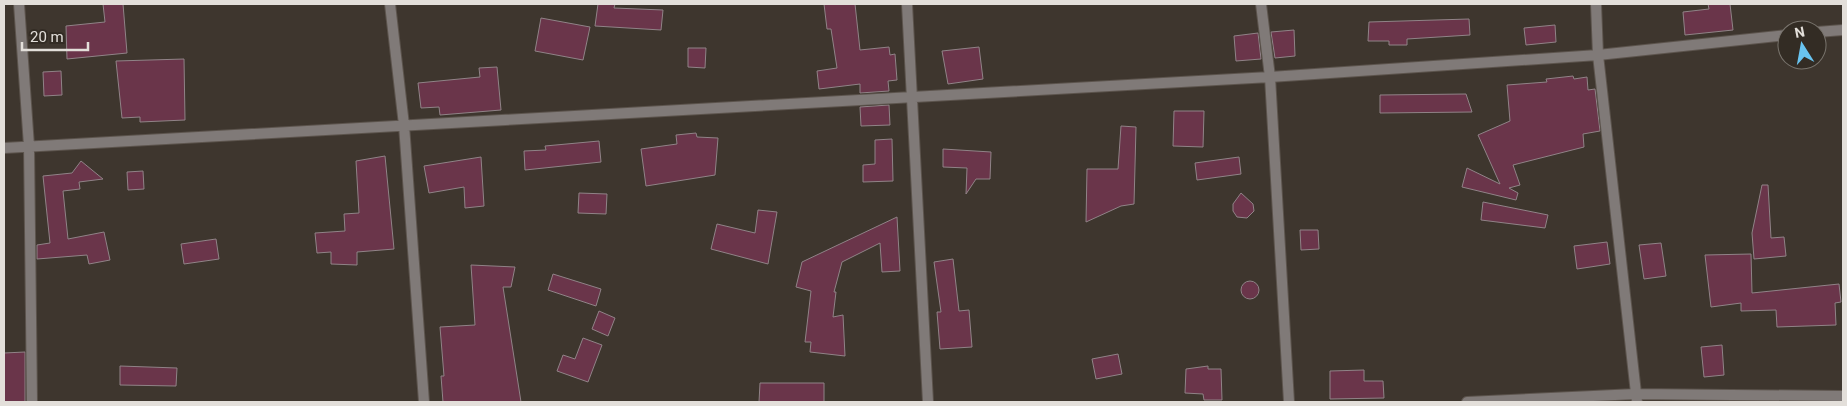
<svg xmlns="http://www.w3.org/2000/svg" width="1847" height="406" font-family="Roboto,sans-serif">
<rect width="100%" height="100%" fill="#3e362e"/>
<path fill="#6a354a" stroke="#908387" d="M103,4H123L127,53L67,59L66,26L105,22Z
M598,4H615L614,8L663,10L661,30L595,26Z
M824,4H855L860,50L889,47L890,55L895,54L897,80L888,81L889,91L860,93V84L819,89L817,71L837,68L831,29H827Z
M1708,4H1730L1733,30L1685,35L1683,12L1709,9Z
M541,18L590,27L583,60L535,51Z
M1469,19L1470,35L1407,39V45H1389V41H1368L1369,22Z
M1555,25L1556,42L1526,45L1524,28Z
M1294,30L1295,56L1275,58L1271,32Z
M1258,33L1261,59L1236,61L1234,36Z
M979,47L983,79L948,84L942,51Z
M688,48H706L705,68L688,67Z
M184,59L185,120L140,122V117L122,118L116,61Z
M497,67L501,110L440,115L439,107L421,108L418,83L480,77L479,68Z
M61,71L62,95L44,96L43,72Z
M1573,76L1574,79L1587,77L1588,90L1595,89L1600,131L1583,134L1584,147L1513,165L1520,185L1509,188L1518,193L1516,200L1462,187L1467,168L1500,184L1478,135L1510,121L1507,85L1547,82L1546,79Z
M1466,94L1472,112L1380,113V95Z
M889,105L890,125L861,126L860,107Z
M1174,111H1204L1203,147L1173,146Z
M1121,126L1136,127L1134,204L1121,206L1086,222L1087,169H1118Z
M696,133L697,137L718,138L715,175L646,186L641,149L677,144L676,135Z
M892,139L893,181L863,182V165L875,164V140Z
M599,141L601,162L525,170L524,151L546,150L545,146Z
M943,149L991,152L990,179H976L966,194L967,168L943,167Z
M385,156L394,249L357,252V265L331,264V252L317,253L315,233L345,231L344,214L359,213L356,161Z
M481,157L484,206L465,208L464,187L429,193L424,166Z
M1239,157L1241,174L1197,180L1195,163Z
M81,161L103,179L79,182L80,189L63,191L68,239L104,232L110,260L89,264L87,255L37,259V245L50,243L43,176L72,173Z
M143,171L144,189L128,190L127,172Z
M1762,185H1768L1771,238L1784,237L1786,256L1754,259L1752,233Z
M579,193L607,194L606,214L578,213Z
M1241,193L1253,204L1254,211L1247,218L1237,217L1233,211V204Z
M1483,202L1548,215L1545,228L1481,220Z
M758,210L777,212L768,264L711,249L717,224L755,233Z
M897,217L900,271L882,272L880,243L842,262L834,292H836L833,317L843,315L845,356L810,352L811,342H805L811,291L796,287L802,262Z
M1300,230H1318L1319,249L1301,250Z
M216,239L219,259L184,264L181,244Z
M1607,242L1610,264L1577,269L1574,246Z
M1661,243L1666,276L1644,279L1639,245Z
M1751,254L1752,293L1839,284L1841,302L1835,303L1836,325L1777,327L1776,310L1741,311V303L1711,307L1705,255Z
M953,259L959,311L969,310L972,347L940,349L937,312H941L934,262Z
M471,265L515,267L511,287H503L521,402H443L441,376H444L440,327L475,325Z
M553,274L601,289L596,306L548,290Z
M1241 290a9 9 0 1 1 18 0a9 9 0 1 1-18 0Z
M599,311L615,318L608,336L592,329Z
M583,338L602,345L588,382L557,371L563,355L575,359Z
M1722,345L1724,375L1704,377L1701,347Z
M25,352V402H4V353Z
M1118,354L1122,374L1096,379L1092,359Z
M120,366L177,368L176,386L120,385Z
M1208,366V369H1221L1222,400H1204L1203,394L1185,393L1186,369Z
M1364,370V381H1383L1384,398L1330,399V371Z
M760,383H824V402H759Z"/>
<g fill="none" stroke-linecap="round" stroke-linejoin="round">
<defs>
<path id="street" d="M19,4L29,146L32,402
M390,4L404,125L424,402
M907,4L928,402
M1261,4L1270,77L1289,402
M1596,4L1598,55L1637,402
M1817,32L1843,30
M4,148L1270,77L1598,55L1787,35
M1467,402L1636,394L1843,396"/>
</defs>
<use href="#street" stroke="#5c544d" stroke-width="12"/>
<use href="#street" stroke="#807a78" stroke-width="10"/>
</g>
<rect width="1847" height="406" fill="none" stroke="#e3dfda" stroke-width="10"/>
<g transform="translate(1802 45) rotate(349)"><circle r="24" fill="#332c24" stroke="#79746d"/>
<path d="M0-4L9 19L0 12L-9 19Z" fill="#69c4f0"/>
<text y="-8" font-size="14" font-weight="bold" text-anchor="middle" fill="#e3dfda">N</text>
</g>
<path d="M22 42v8h66v-8" fill="none" stroke="#e3dfda" stroke-width="2.5"/>
<text x="30" y="42" font-size="15" fill="#e3dfda" stroke="#332c24" stroke-width="4" paint-order="stroke">20 m</text>
</svg>
